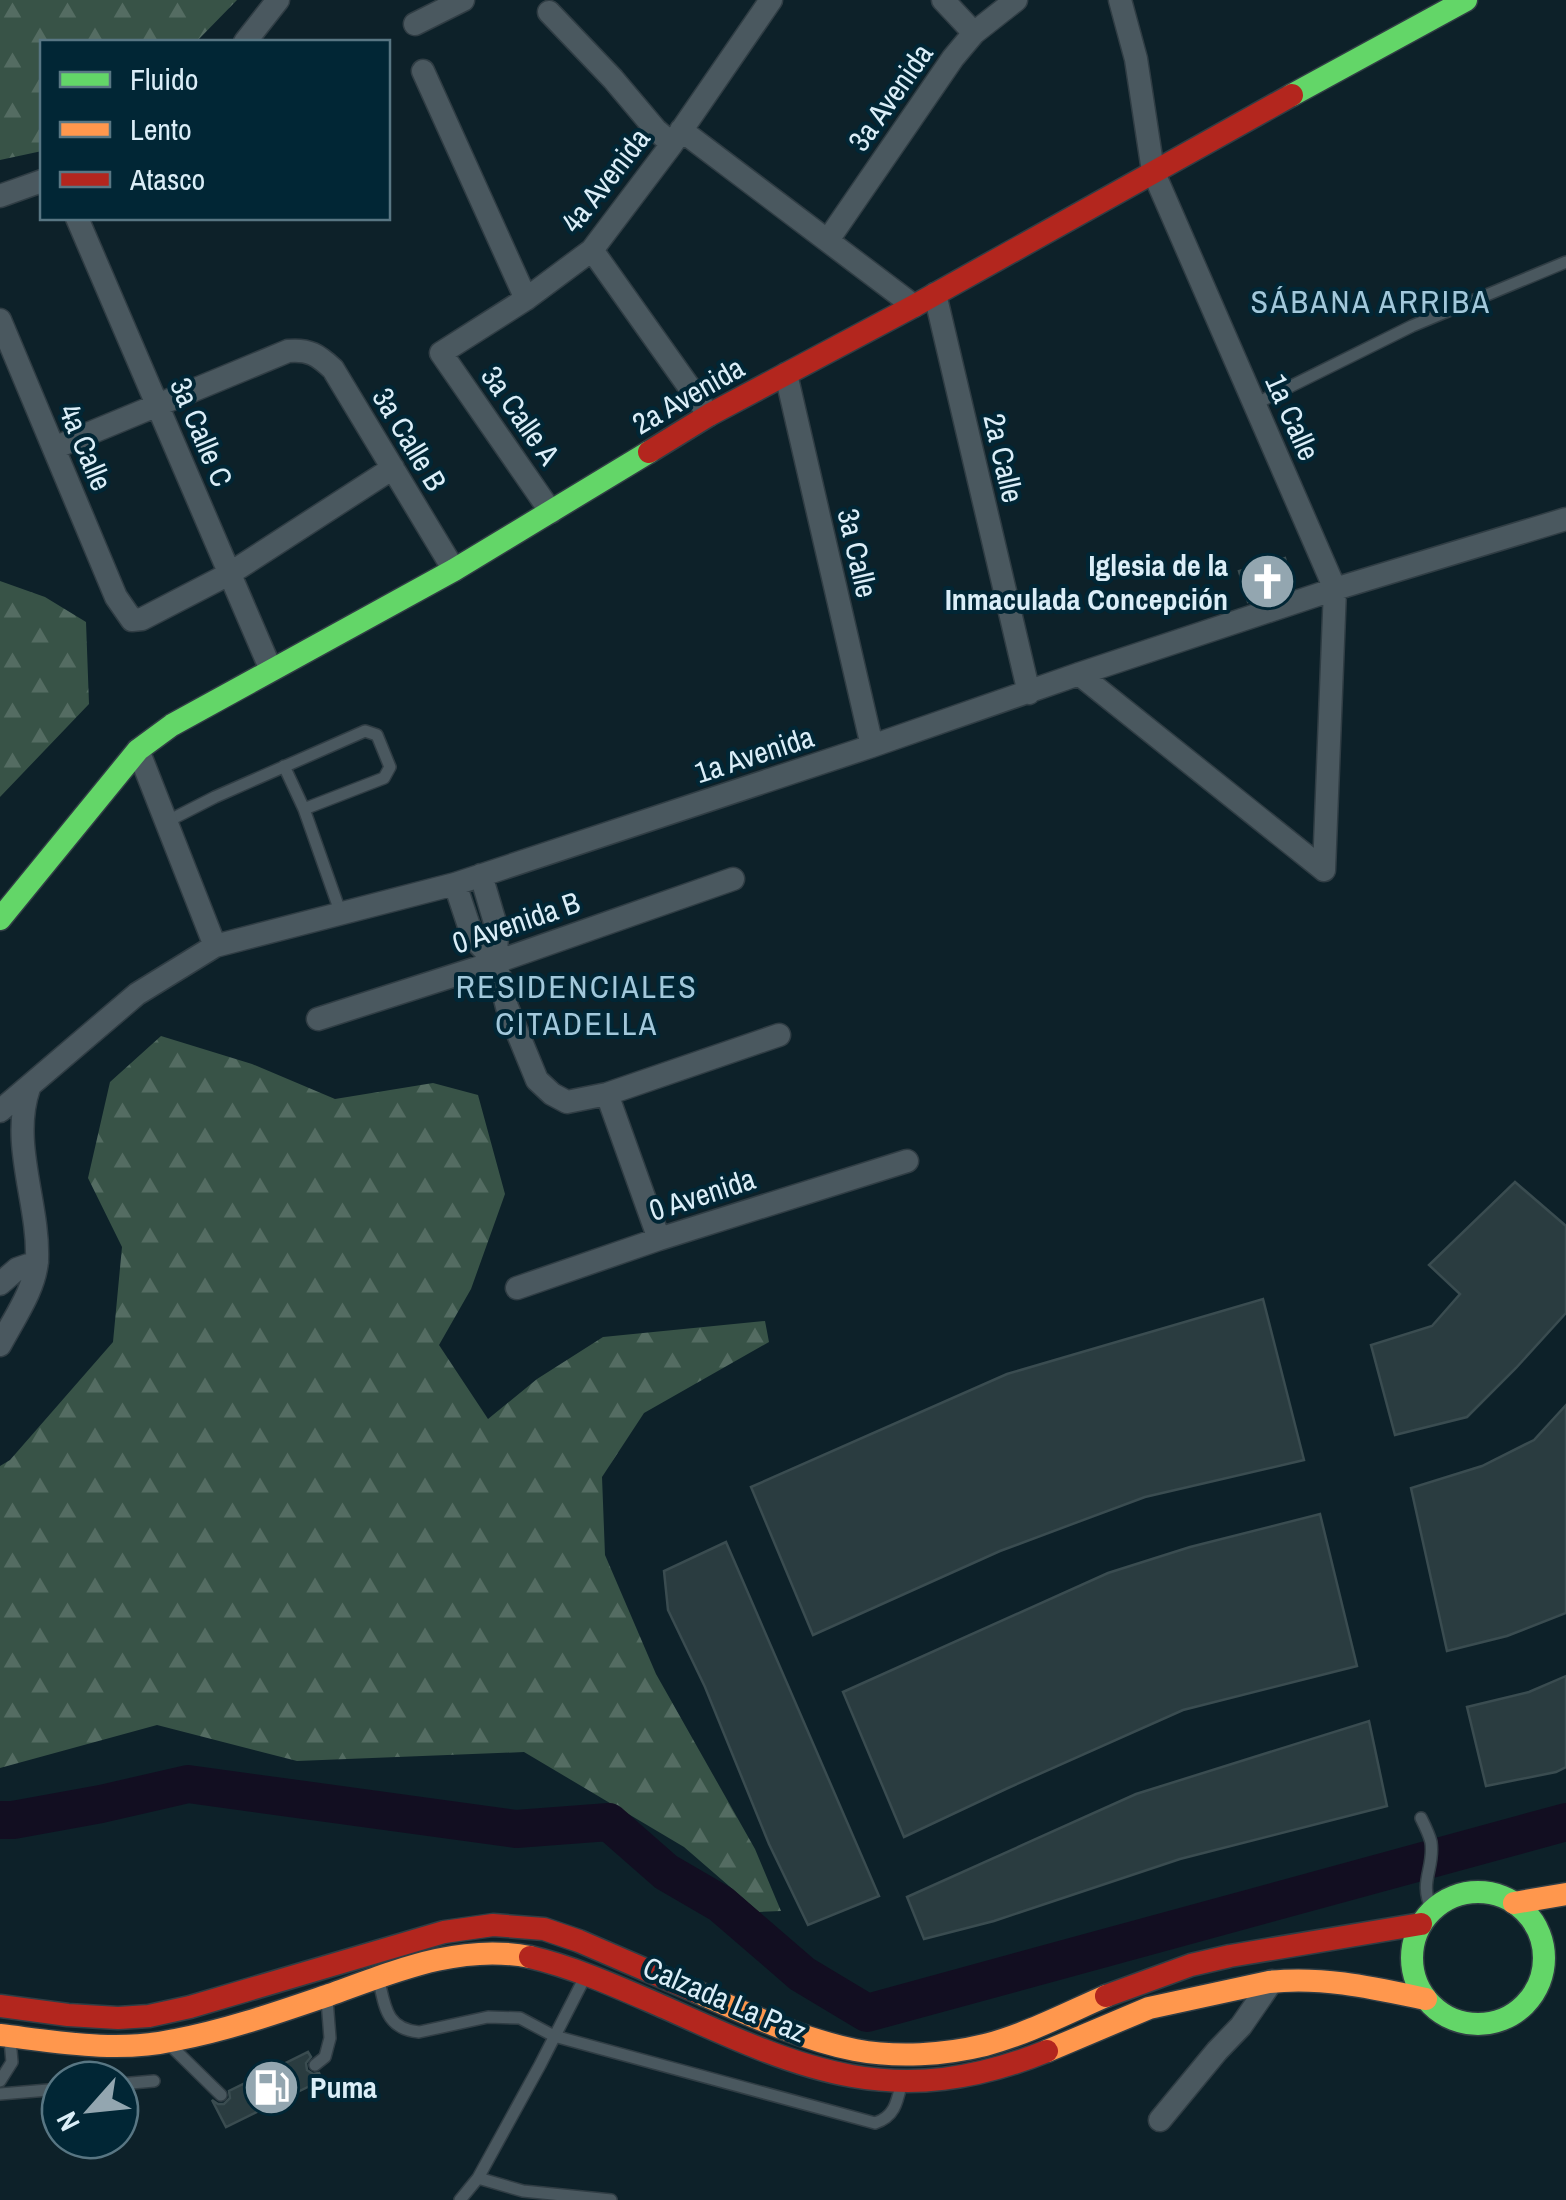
<svg xmlns="http://www.w3.org/2000/svg" width="1566" height="2200" font-family="'Archivo Narrow',sans-serif">
<defs>
<pattern id="forest-firs" width="22" height="20" patternUnits="userSpaceOnUse" patternTransform="scale(2.5)"><rect width="22" height="20" fill="#385347"/><path d="M5 1l3.5 6h-7zM16 11l3.5 6h-7z" fill="#546c62"/></pattern>
</defs>
<rect width="100%" height="100%" fill="#0d2129"/>
<path fill="url(#forest-firs)" d="M0,0H237L196,42H42V151L0,160Z
M0,581L45,597L86,622L89,704L0,797Z
M161,1036L252,1064L335,1099L433,1083L478,1095L505,1194L471,1289L439,1345L488,1419L537,1379L603,1337L765,1321L769,1342L644,1413L602,1477L605,1555L656,1674L755,1849L781,1911L759,1912L684,1847L524,1752L297,1761L157,1725L0,1768V1466L10,1460L113,1342L122,1247L88,1178L110,1082Z"/>
<g fill="none" stroke-linecap="round" stroke-linejoin="round">
<path stroke="#120e21" stroke-width="38" d="M0,1820H13L101,1804L188,1784L516,1829L609,1822L666,1872L721,1904L802,1974L867,2013L1566,1822"/>
</g>
<path fill="#2a3c40" stroke="#3a4c50" stroke-width="2.5" d="M1285,558L1293,587L1248,602L1239,571Z
M1515,1182L1566,1226V1313L1516,1368L1467,1417L1395,1435L1371,1345L1432,1326L1460,1294L1429,1265Z
M1263,1299L1304,1460L1145,1497L1000,1551L813,1635L751,1487L1007,1374Z
M1566,1405V1613L1507,1636L1447,1651L1411,1488L1482,1466L1534,1440Z
M1320,1514L1357,1666L1183,1710L1008,1788L904,1837L843,1692L1108,1573L1190,1547Z
M726,1542L879,1896L808,1925L769,1844L705,1687L668,1610L664,1571Z
M1566,1676V1767L1556,1772L1486,1786L1467,1707L1529,1692Z
M1369,1721L1387,1806L1180,1859L994,1921L924,1939L907,1897L1136,1794Z
M308,2052L311,2057L306,2063L307,2070L313,2074L319,2073L322,2080L226,2127L212,2100L218,2104H224L230,2098L229,2091Z"/>
<g fill="none" stroke-linecap="round" stroke-linejoin="round">
<defs>
<path id="lane" d="M1255,404L1412,326L1566,262
M284,766L304,809L341,914
M166,822L215,797L365,731L377,735L390,767L384,778L304,809
M1421,1818C1425,1826 1429,1834 1431,1842C1435,1869 1418,1881 1432,1910
M379,1981C385,2008 387,2029 419,2032L488,2017L520,2018L554,2036L875,2123C894,2117 897,2103 901,2085
M173,2048L221,2095
M315,2065L325,2057L330,2038L327,2000
M0,2081L12,2062L10,2040
M120,2084L154,2081
M0,2094L60,2089
M478,2178L523,2191L611,2200
M460,2200L478,2178L540,2065L585,1977"/>
<path id="street" d="M943,0L974,33
M1120,0L1136,59L1153,171L1335,589L1324,870
M549,12L613,79L656,130L672,144
M415,24L463,0
M245,42L278,0
M423,71L526,299
M681,130L914,306
M0,196L42,181
M77,218L271,670
M828,240L953,58L974,33L1016,0
M592,250L709,415
M935,294L1029,693
M0,320L116,597L132,620L142,619L229,574L393,468
M786,374L872,746
M54,448L288,351C309,349 318,355 333,369L454,570
M551,512L441,353L526,299L592,250L672,144L771,0
M1079,674L1324,870
M138,750L215,946
M481,875L497,929L496,962
M455,884L473,938L496,962L507,1007L537,1080L552,1094L567,1102L607,1094L779,1035
M318,1019L496,962L733,879
M607,1094L659,1239
M0,1111L137,994L215,946L455,884L872,746L1079,674L1335,589L1566,519
M0,1284L17,1269L37,1262
M517,1288L659,1239L907,1161
M0,1345C13,1320 36,1288 37,1259C39,1203 10,1143 29,1088
M1160,2120L1217,2051L1241,2026L1272,1981"/>
<path id="fast" d="M1292,95L1466,0
M0,919L138,750L172,725L454,570L649,452
M1412 1958a66 66 0 1 1 132 0a66 66 0 1 1-132 0Z"/>
<path id="slow" d="M1514,1903L1566,1894
M697,1992C747,2014 801,2039 855,2050C897,2058 944,2055 985,2045C1027,2034 1067,2013 1106,1996
M0,2035C58,2042 117,2053 175,2040C228,2030 279,2012 329,1995C393,1972 460,1943 530,1957
M1047,2051L1149,2008L1269,1982C1323,1976 1374,1988 1426,1999"/>
<path id="jam" d="M649,452L709,415L914,306L1292,95
M530,1957C577,1968 622,1989 666,2008C805,2071 896,2112 1047,2051
M1106,1996L1191,1965L1230,1956L1421,1924
M0,2006L68,2015L118,2018L149,2016L190,2007L444,1932L493,1925L544,1929L579,1941L697,1992"/>
</defs>
<use href="#lane" stroke="#303d44" stroke-width="14"/>
<use href="#street" stroke="#303d44" stroke-width="25"/>
<use href="#fast" stroke="#303d44" stroke-width="25"/>
<use href="#slow" stroke="#303d44" stroke-width="25"/>
<use href="#jam" stroke="#303d44" stroke-width="25"/>
<use href="#lane" stroke="#4a585f" stroke-width="11"/>
<use href="#street" stroke="#4a585f" stroke-width="22"/>
<use href="#fast" stroke="#63d668" stroke-width="22"/>
<use href="#slow" stroke="#ff974d" stroke-width="22"/>
<use href="#jam" stroke="#b3261e" stroke-width="22"/>
</g>
<defs>
<symbol id="church-disc" viewBox="-11 -11 22 22"><circle r="9.5" fill="#93a6b0" stroke="#012635"/><path d="M-1.2-6h2.4v3.5h3.3v2.4h-3.3V6h-2.4V-.1h-3.3v-2.4h3.3Z" fill="#fff"/></symbol>
<symbol id="fuel-disc" viewBox="-11 -11 22 22"><circle r="9.5" fill="#93a6b0" stroke="#012635"/><path d="M-5.5-6h7V0h2V4h1.3V-2.5L3-4.5l.8-.8L6-3V5H2.5V1h-1V6h-7ZM-4.2-4.7v3.2H.2V-4.7Z" fill="#fff"/></symbol>
</defs>
<g fill-rule="evenodd">
<use href="#church-disc" x="1236" y="550" width="63" height="63"/>
<use href="#fuel-disc" x="240" y="2056" width="63" height="63"/>
</g>
<g text-anchor="middle" dominant-baseline="central" stroke-width="8" stroke-linejoin="round" paint-order="stroke">
<g font-size="30" fill="#dbeef8" stroke="#012635">
<text transform="translate(890 97) rotate(-55)">3a Avenida</text>
<text transform="translate(605 180) rotate(-52)">4a Avenida</text>
<text transform="translate(688 395) rotate(-30)">2a Avenida</text>
<text transform="translate(521 415) rotate(55)">3a Calle A</text>
<text transform="translate(1293 417) rotate(66)">1a Calle</text>
<text transform="translate(202 432) rotate(67)">3a Calle C</text>
<text transform="translate(410 439) rotate(59)">3a Calle B</text>
<text transform="translate(86 447) rotate(67)">4a Calle</text>
<text transform="translate(1004 458) rotate(77)">2a Calle</text>
<text transform="translate(858 553) rotate(77)">3a Calle</text>
<text transform="translate(754 754) rotate(-18)">1a Avenida</text>
<text transform="translate(516 922) rotate(-19)">0 Avenida B</text>
<text transform="translate(702 1194) rotate(-18)">0 Avenida</text>
<text transform="translate(725 1999) rotate(23)">Calzada La Paz</text>
</g>
<g font-size="30" font-weight="bold" fill="#dbeef8" stroke="#012635" text-anchor="end">
<text x="1228" y="565">Iglesia de la<tspan x="1228" dy="34">Inmaculada Concepción</tspan></text>
<text x="310" y="2087" text-anchor="start">Puma</text>
</g>
<g font-size="32" letter-spacing="2.5" fill="#a2c8db" stroke="#012635">
<text x="1371" y="301">SÁBANA ARRIBA</text>
<text x="577" y="986">RESIDENCIALES<tspan x="577" dy="37">CITADELLA</tspan></text>
</g>
</g>
<rect x="40" y="40" width="350" height="180" fill="#012635" stroke="#587683" stroke-width="2.5"/>
<rect x="60" y="72" width="50" height="15" fill="#63d668" stroke="#587683" stroke-width="2.5"/>
<text x="130" y="90" font-size="30" fill="#dbeef8">Fluido</text>
<rect x="60" y="122" width="50" height="15" fill="#ff974d" stroke="#587683" stroke-width="2.5"/>
<text x="130" y="140" font-size="30" fill="#dbeef8">Lento</text>
<rect x="60" y="172" width="50" height="15" fill="#b3261e" stroke="#587683" stroke-width="2.5"/>
<text x="130" y="190" font-size="30" fill="#dbeef8">Atasco</text>
<g transform="translate(90 2110) rotate(243)"><circle r="48" fill="#012635" stroke="#587683" stroke-width="2.5"/>
<path d="M0-8L18 38L0 25L-18 38Z" fill="#93a6b0"/>
<text y="-15" font-size="28" font-weight="bold" text-anchor="middle" fill="#dbeef8">N</text>
</g>
</svg>
